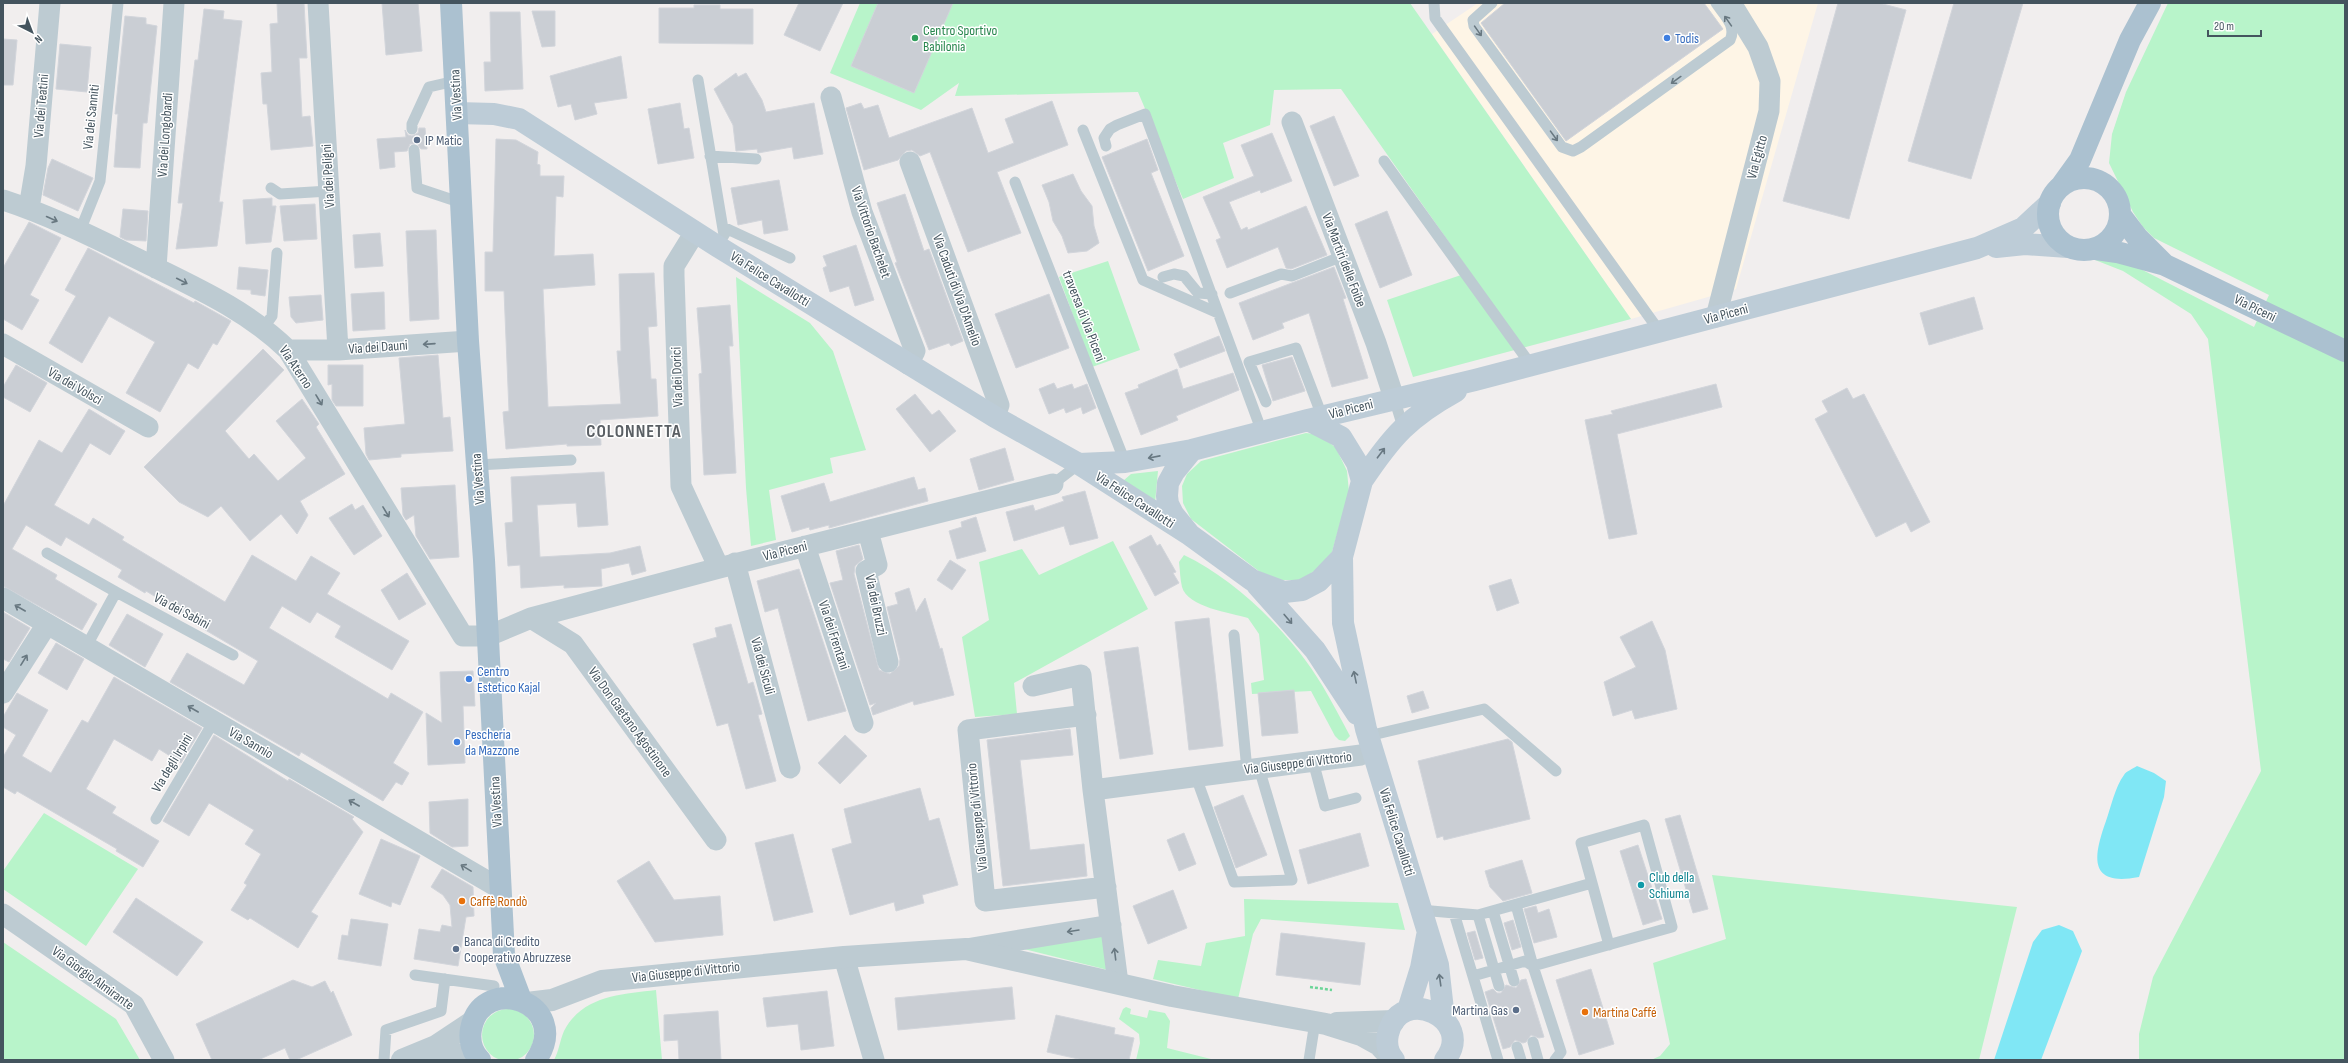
<svg xmlns="http://www.w3.org/2000/svg" width="2348" height="1063" font-family="'Sofia Sans Condensed',sans-serif">
<rect width="100%" height="100%" fill="#f1eeee"/>
<path fill="#fef5e6" d="M1478,3H1818L1736,289L1631,319L1432,34Z"/>
<path fill="#b8f4ca" d="M860,3H1410L1631,319L1413,377L1387,300L1470,272L1341,89L1274,90L1270,125L1223,143L1234,178L1183,199L1138,92L955,96L959,83L921,110L830,73Z
M2168,3H2345V1060H2139V1034L2153,977L2261,771L2208,339L2191,314L2123,271L2090,258L2127,262L2254,327L2269,295L2154,238L2143,227L2133,212L2109,163L2112,134L2126,92Z
M1108,261L1140,350L1092,367L1059,277Z
M736,277L810,323L833,351L866,450L830,458L833,473L769,490L776,540L751,546L746,488Z
M1306,433L1314,434L1330,443L1336,448L1347,471L1349,492L1332,552L1317,569L1301,580H1281L1260,572L1191,519L1183,503L1182,486L1187,474L1201,461Z
M1158,471L1155,503L1123,481L1131,474Z
M1113,541L1148,609L1014,683L1017,714L975,717L962,637L989,620L979,562L1022,549L1039,575Z
M1184,555C1237,580 1293,636 1322,685C1332,702 1341,719 1350,736L1345,741L1339,740L1335,736L1311,691L1252,694L1251,683L1264,680L1259,634L1248,618C1231,613 1187,607 1182,587C1180,579 1180,570 1179,562Z
M44,813L138,869L86,946L3,889V871Z
M1712,875L2017,907L1979,1060H1651L1660,1056L1670,1044L1653,963L1726,939Z
M1244,899L1398,903L1405,930L1261,919L1253,934L1238,999L1153,979L1158,960L1201,966L1206,943L1245,936Z
M1108,930L1112,971L1012,946Z
M3,942L116,1019L140,1060H3Z
M656,990L662,1060H554C559,1051 560,1040 564,1031C582,996 621,994 656,990Z
M1126,1007L1131,1009L1130,1014L1147,1018L1149,1010L1165,1013L1170,1021L1167,1048L1215,1060H1136L1140,1043L1139,1034L1119,1019L1123,1009Z
M482 1035a26 26 0 1 1 52 0a26 26 0 1 1-52 0Z"/>
<path fill="#80e7f5" d="M2137,766L2154,773L2166,781L2164,797L2139,877C2088,887 2093,857 2106,821C2111,807 2115,787 2124,775C2126,771 2133,769 2137,766Z
M2059,925L2073,931L2082,951L2041,1060H1994L2033,942L2042,930Z"/>
<path fill="#caced4" stroke="#d2d5db" d="M277,3H304L307,58H299L302,117L310,116L313,146L271,150L267,104H263L261,73L272,72L270,24L278,23Z
M382,3H418L422,51L386,55Z
M799,3H843L820,51L784,35Z
M878,3H953L914,93L851,66Z
M1505,3H1704L1723,29L1566,141L1481,23Z
M1838,3H1879L1906,10L1849,219L1783,201Z
M1954,3H2023L1971,179L1908,161Z
M694,5H720V9H753V44L659,43V8H694Z
M204,9L224,11L223,19L242,21L219,202H223L217,246L176,249L183,203H178L195,60H198Z
M532,11H555V46L542,47Z
M490,12H520L523,89L485,91L484,62H491Z
M125,16L146,18V24L157,26L147,123H143L140,168L114,167L118,114H115Z
M3,39L17,40L13,85H3Z
M60,44L91,47L87,92L56,89Z
M621,56L627,98L594,103L597,114L575,120L571,104L558,107L550,76Z
M736,73L738,77L746,73L762,100L766,112L814,103L823,154L794,159L792,147L758,153L757,149L736,151L733,125L714,89Z
M1052,101L1068,145L997,172L1021,233L968,252L930,152L920,156L912,150L906,151L898,160L864,170L846,108L861,103L864,109L878,105L889,138L972,108L988,153L1014,143L1005,119Z
M680,103L684,129L689,128L694,158L658,164L648,109Z
M1334,116L1359,176L1334,186L1310,126Z
M419,128H425L427,149H421L417,144H410L407,151L394,152L395,167L380,169L377,139L406,137L405,130L408,135L412,136L418,133Z
M1272,133L1292,181L1261,193L1260,190L1229,202L1241,230L1247,227L1248,230L1306,206L1327,255L1291,269L1286,268L1278,247L1227,268L1216,240L1221,238L1203,197L1254,176L1241,145Z
M496,139L516,140L538,152L537,164L540,165V176H564L563,197L556,196L554,256L593,254L595,285L543,289L548,407L621,404L617,351H621L619,274L654,273L657,326L648,327L651,379H656L658,416L600,420L601,445L567,446V444L506,449L503,412L509,411L504,291H485V252H493Z
M1147,139L1158,170L1151,173L1184,256L1148,271L1102,157Z
M52,159L93,178L78,211L43,195L48,168Z
M1073,174L1081,191L1092,206L1094,226L1099,243L1087,251L1068,253L1062,236L1053,221L1049,202L1042,185Z
M779,180L788,230L764,234L762,220L738,225L731,188Z
M905,194L924,251L929,249L963,341L951,346L949,343L929,350L895,263L897,262L877,203Z
M272,198V206H276L271,242L246,244L243,200Z
M315,204L317,239L284,241L280,206Z
M123,209L148,211L146,241L126,240L120,237Z
M1387,211L1412,275L1380,288L1355,224Z
M29,222L61,238L30,295L39,300L22,330L3,319V268Z
M436,230L439,319L410,321L406,231Z
M380,233L383,266L355,268L353,235Z
M856,245L874,300L855,306L849,286L830,292L823,268L827,266L823,256Z
M88,248L194,303L195,301L231,321L217,345L213,343L198,369L188,363L160,412L126,393L155,342L109,316L82,363L49,343L76,296L65,290Z
M239,267L268,270L265,296L251,294V290L237,289Z
M1334,267L1346,298L1343,299L1368,378L1332,387L1309,313L1282,323L1284,328L1253,340L1239,303Z
M384,292L385,329L353,331L351,294Z
M1049,294L1069,348L1016,368L995,314Z
M321,295L323,320L296,323L291,317L289,297Z
M1974,297L1983,329L1929,345L1920,313Z
M730,305L733,346H729L736,473L704,475L699,374L702,373L697,308Z
M1219,336L1225,351L1180,368L1174,354Z
M263,349L284,370L225,431L249,459L254,454L278,481L306,458L276,421L302,399L319,424L316,427L345,474L300,501L308,515L297,534L281,514L250,541L221,506L208,517L179,502L144,467Z
M438,355L443,418L450,417L453,451L401,454V457L369,460L366,454L364,428L405,424L399,358Z
M1292,357L1305,391L1273,401L1262,365Z
M16,365L47,383L30,412L3,397V387Z
M328,365H363V406H336L332,400V384L328,385Z
M1177,369L1183,389L1233,373L1239,390L1176,416L1178,420L1141,435L1125,393L1139,388L1138,385Z
M1054,383L1057,389L1072,384L1074,389L1087,384L1096,408L1083,414L1081,407L1066,413L1064,408L1049,414L1039,389Z
M1716,384L1722,407L1617,434L1637,534L1609,539L1585,420L1613,414L1611,411Z
M1847,388L1853,399L1864,394L1930,522L1911,532L1906,522L1876,537L1815,419L1828,412L1822,401Z
M915,394L932,415L939,410L956,431L930,452L896,409Z
M89,409L125,431L110,455L90,443L54,505L89,525L93,518L124,537L122,540L225,602L252,555L296,581L311,556L340,573L327,594L409,641L392,670L335,637L341,626L317,612L310,623L282,606L269,628L388,699L391,693L423,712L393,763L409,773L402,785L396,782L383,801L301,752L299,756L170,682L187,653L244,685L258,661L195,624L197,622L146,591L145,593L118,577L122,570L66,537L61,546L26,525L12,549L57,575L55,579L97,604L82,630L3,586V506L39,440L62,453Z
M1005,448L1014,480L979,490L970,459Z
M604,472L608,525L578,527L576,503L537,505L540,557L610,553L640,546L646,571L632,575L629,563L601,569L602,586L564,588V585L521,588L520,565L508,566L505,523L513,522L511,477Z
M914,477L918,490L925,488L928,501L829,528V525L810,530L809,527L792,532L781,496L824,483L830,502Z
M455,485L459,557L430,559L416,536L414,515L406,520L403,515L401,488Z
M1085,491L1098,538L1070,545L1064,526L1014,541L1006,512L1033,505L1035,511L1064,501L1062,497Z
M352,504L355,510L363,505L382,536L354,555L329,518Z
M976,517L986,551L957,559L949,531L962,527L961,522Z
M1151,535L1157,546L1160,544L1176,572L1173,573L1179,583L1155,596L1129,547Z
M859,545L863,559L855,566L854,574L879,670L890,674L899,666L900,659L887,607L898,604L895,593L909,588L916,612L925,598L940,649L942,648L954,695L914,705L913,701L873,715L871,708L876,703L870,705L830,583L843,580L836,551Z
M950,560L966,570L952,590L937,580Z
M799,569L846,711L808,721L778,608L765,612L757,581Z
M407,573L426,604L399,620L381,590Z
M1511,579L1519,603L1497,611L1489,586Z
M3,612L30,628L9,662L3,659Z
M127,614L163,634L145,667L109,645Z
M1209,618L1223,746L1189,750L1175,622Z
M1652,621L1665,650L1677,709L1635,719L1632,710L1613,716L1604,682L1636,667L1620,637Z
M731,624L748,684L753,682L762,714L758,715L776,781L746,789L728,723L717,726L693,644L717,637L715,628Z
M56,643L84,659L67,690L38,673Z
M1138,647L1153,754L1120,759L1104,652Z
M473,671L475,706H463L465,763L428,765L426,713L442,723L440,672Z
M114,677L202,728L181,763L159,749L152,761L114,739L86,789L116,807L112,813L159,841L143,867L116,851L117,849L17,791L15,794L3,787V757L16,735L3,727V717L17,693L48,710L22,756L51,773L82,720L88,723Z
M1294,690L1298,733L1262,736L1258,693Z
M1423,691L1429,708L1412,713L1407,696Z
M1070,729L1073,755L1020,760L1030,850L1084,844L1087,876L1003,886L987,740Z
M214,735L288,781L289,779L354,817L352,819L363,832L311,912L318,916L298,948L250,918L248,920L231,910L247,885L244,883L261,854L245,844L254,830L209,803L189,836L163,821Z
M845,735L867,756L840,784L818,763Z
M1508,739L1512,742L1530,819L1444,840L1443,836L1437,838L1418,761Z
M920,788L929,821L939,818L958,885L922,895L924,903L896,911L894,902L850,915L832,849L852,843L844,809Z
M1243,795L1267,855L1236,868L1214,807Z
M468,799V846L452,847L430,833L429,802Z
M1680,815L1708,909L1693,913L1665,819Z
M1184,833L1196,864L1179,871L1167,840Z
M1360,833L1369,866L1308,884L1299,850Z
M793,834L813,912L774,921L755,843Z
M381,839L420,856L400,905L392,902L391,907L359,894Z
M1638,845L1662,919L1643,925L1620,851Z
M1522,860L1532,893L1503,901L1490,887L1485,871Z
M649,861L674,900L720,896L723,935L655,942L617,881Z
M442,869L473,887L474,916L466,917L458,966L414,959L419,929L440,932L442,925L452,927L450,905L443,895L431,887Z
M1173,890L1187,928L1148,944L1133,906Z
M136,898L203,942L177,976L113,932Z
M1536,906L1538,913L1549,909L1557,937L1534,943L1524,909Z
M351,919L388,924L381,966L338,959L342,935L348,936Z
M1513,920L1521,947L1512,950L1504,923Z
M1475,931L1483,958L1475,960L1467,933Z
M1281,933L1365,943L1360,985L1276,975Z
M1591,969L1614,1044L1579,1055L1556,980Z
M1526,979L1544,1037L1539,1038L1531,1035L1526,1042L1523,1043L1515,1040L1510,1047L1503,1049L1485,992L1493,989L1497,993H1501L1506,985L1516,988L1521,980Z
M293,980L312,987L325,981L331,993L333,991L352,1035L296,1060H290L285,1048L258,1060H212L196,1024Z
M1012,987L1015,1019L898,1030L895,998Z
M827,991L834,1046L801,1050L798,1024L767,1027L763,998Z
M718,1011L721,1060H679L678,1040L664,1041V1015Z
M1056,1015L1115,1028L1114,1034L1134,1038L1129,1060H1083L1047,1052Z"/>
<g fill="none" stroke-linecap="round" stroke-linejoin="round">
<path stroke="#6cd598" stroke-width="2.5" stroke-dasharray="3 2" stroke-linecap="butt" d="M1310,987L1332,990"/>
<path stroke="#bdcbd2" stroke-width="11" d="M1434,3L1435,18L1660,332
M1492,3L1473,20L1474,26L1562,147L1573,151L1581,147L1730,40C1737,26 1724,15 1716,3
M698,80L724,235L717,246
M412,129V124L429,87L455,81
M1083,130L1143,280L1218,313
M1106,146L1104,138L1110,129L1117,125L1145,114L1262,432
M414,150L417,188L462,203
M710,156L756,159
M1384,161L1531,365
M1015,182L1125,462
M271,188L280,194L329,191
M723,227L790,258
M80,231L100,181L118,3
M1163,277L1174,274L1184,276L1198,293L1212,294
M1230,293L1281,274L1292,276L1343,256
M264,327L272,316L277,253
M1394,398L1403,427
M1266,402L1249,362L1296,348L1322,416
M477,465L571,460
M1053,484L1079,464
M47,553L116,592
M1234,635L1247,770
M86,647L116,592L233,655
M1368,736L1484,709L1556,771
M1313,761L1325,806L1356,798
M1196,777L1234,882L1292,880L1259,768
M156,819L214,721
M1516,905L1533,966L1672,927L1644,825L1581,843L1609,945
M1420,910L1478,915L1592,883
M1493,911L1514,981
M1454,913L1498,1060
M1478,915L1499,986
M415,975L494,986
M1473,976L1525,961L1533,966L1561,1052L1555,1060
M1533,1042L1538,1060
M1517,1047L1521,1060
M384,1060L386,1030L441,1011L445,979
M1309,1060L1315,1022"/>
<path stroke="#bdcbd2" stroke-width="21" d="M318,3L338,350
M831,97L862,212L915,351L908,364
M1292,122L1376,343L1394,398
M910,162L999,405L995,417
M3,200C49,215 93,237 136,258C190,285 245,308 288,350L463,636H488L531,618L719,568L1053,484
M29,208L36,166L50,3
M695,232L674,266V276L681,486L719,568
M156,268L174,3
M1716,317L1769,111L1770,81L1758,47L1731,3
M3,344L148,427
M288,350H338L468,341
M868,531L877,565L866,571L888,662
M805,546L863,723
M735,563L790,768
M3,598L499,888
M531,618L573,644L716,840
M1033,686L1081,675L1093,790L1118,983
M3,693L47,624
M1086,715L968,730L985,901L1106,887
M1093,790L1361,755
M3,914L134,1005L164,1060
M966,949L1111,925
M844,957L874,1060"/>
<path stroke="#bdcbd2" stroke-width="22" d="M527,1003L552,1000L602,981L844,957L966,949L1172,996L1326,1024L1361,1035L1379,1045L1393,1060
M1337,1023L1394,1021
M425,1053H449L478,1058
M402,1060L436,1046L472,1022"/>
<path stroke="#bdccd7" stroke-width="22" d="M457,113L494,114L519,119L717,246L995,417L1079,464L1190,535
M1996,247L2025,244L2068,247
M1308,420L1475,380L1977,248L2023,228L2050,203
M1308,420L1341,437L1357,463L1362,481L1342,557L1319,581L1302,590L1284,592L1252,580L1190,535L1173,514L1168,504L1167,496L1168,483L1174,472L1192,450Z
M1079,464L1125,462L1192,450
M1362,481C1392,436 1409,417 1456,391
M1342,557L1343,623L1366,729L1438,965L1444,1019
M1257,585L1315,650L1357,714
M1408,1010L1421,968L1427,936
M1394,1060C1388,1053 1386,1043 1388,1034C1400,983 1477,1019 1445,1060"/>
<path stroke="#abc1d0" stroke-width="22" d="M451,3L468,341L484,560L504,955L521,1000
M2048 214a36 36 0 1 1 72 0a36 36 0 1 1-72 0Z
M2062,185L2080,160L2130,40L2150,3
M2121,216L2137,237L2164,264
M2096,249L2117,252L2165,265L2345,351
M480,1060C472,1052 469,1040 471,1029C482,971 574,1003 536,1060"/>
</g>
<defs><path id="oneway-shaft" d="M-6 0H5M1.5-3L5.5 0L1.5 3" fill="none" stroke-width="1.6" stroke-linecap="round" stroke-linejoin="round"/></defs>
<g stroke="#687881">
<use href="#oneway-shaft" transform="translate(1728 21) rotate(-125)"/>
<use href="#oneway-shaft" transform="translate(1478 31) rotate(55)"/>
<use href="#oneway-shaft" transform="translate(1676 80) rotate(144)"/>
<use href="#oneway-shaft" transform="translate(1554 136) rotate(54)"/>
<use href="#oneway-shaft" transform="translate(52 219) rotate(24)"/>
<use href="#oneway-shaft" transform="translate(182 281) rotate(27)"/>
<use href="#oneway-shaft" transform="translate(429 344) rotate(176)"/>
<use href="#oneway-shaft" transform="translate(319 400) rotate(59)"/>
<use href="#oneway-shaft" transform="translate(386 512) rotate(59)"/>
<use href="#oneway-shaft" transform="translate(20 608) rotate(-150)"/>
<use href="#oneway-shaft" transform="translate(24 660) rotate(-58)"/>
<use href="#oneway-shaft" transform="translate(193 709) rotate(-150)"/>
<use href="#oneway-shaft" transform="translate(354 803) rotate(-150)"/>
<use href="#oneway-shaft" transform="translate(466 868) rotate(-149)"/>
<use href="#oneway-shaft" transform="translate(1073 931) rotate(171)"/>
<use href="#oneway-shaft" transform="translate(1115 954) rotate(-97)"/>
</g>
<g stroke="#687882">
<use href="#oneway-shaft" transform="translate(1381 453) rotate(-53)"/>
<use href="#oneway-shaft" transform="translate(1154 457) rotate(169)"/>
<use href="#oneway-shaft" transform="translate(1288 619) rotate(50)"/>
<use href="#oneway-shaft" transform="translate(1355 677) rotate(-102)"/>
<use href="#oneway-shaft" transform="translate(1440 980) rotate(-98)"/>
</g>
<circle fill="#2e9e5b" stroke="#fff" stroke-width="1.5" cx="915" cy="38" r="4"/>
<g fill="#3f7fe0" stroke="#fff" stroke-width="1.5">
<circle cx="1667" cy="38" r="4"/>
<circle cx="469" cy="679" r="4"/>
<circle cx="457" cy="742" r="4"/>
</g>
<g fill="#5c6f8a" stroke="#fff" stroke-width="1.5">
<circle cx="417" cy="140" r="4"/>
<circle cx="456" cy="949" r="4"/>
<circle cx="1516" cy="1010" r="4"/>
</g>
<circle fill="#0f9aa8" stroke="#fff" stroke-width="1.5" cx="1641" cy="885" r="4"/>
<g fill="#e8710a" stroke="#fff" stroke-width="1.5">
<circle cx="462" cy="901" r="4"/>
<circle cx="1585" cy="1012" r="4"/>
</g>
<g text-anchor="middle" dominant-baseline="central" stroke-width="3" stroke-linejoin="round" paint-order="stroke">
<g font-size="14" fill="#27864d" stroke="#fff" text-anchor="start">
<text x="923" y="30">Centro Sportivo<tspan x="923" dy="16">Babilonia</tspan></text>
</g>
<g font-size="14" fill="#366cbe" stroke="#fff" text-anchor="start">
<text x="1675" y="38">Todis</text>
<text x="477" y="671">Centro<tspan x="477" dy="16">Estetico Kajal</tspan></text>
<text x="465" y="734">Pescheria<tspan x="465" dy="16">da Mazzone</tspan></text>
</g>
<g font-size="14" fill="#44545e" stroke="#fff">
<text transform="translate(456 95) rotate(-93)">Via Vestina</text>
<text transform="translate(41 106) rotate(-85)">Via dei Teatini</text>
<text transform="translate(91 117) rotate(-84)">Via dei Sanniti</text>
<text transform="translate(165 135) rotate(-86)">Via dei Longobardi</text>
<text transform="translate(1757 157) rotate(-75)">Via Egitto</text>
<text transform="translate(328 176) rotate(-93)">Via dei Peligni</text>
<text transform="translate(871 232) rotate(71)">Via Vittorio Bachelet</text>
<text transform="translate(1344 260) rotate(69)">Via Martiri delle Foibe</text>
<text transform="translate(770 279) rotate(32)">Via Felice Cavallotti</text>
<text transform="translate(957 290) rotate(70)">Via Caduti di Via D'Amelio</text>
<text transform="translate(2255 308) rotate(26)">Via Piceni</text>
<text transform="translate(1726 314) rotate(-15)">Via Piceni</text>
<text transform="translate(1084 316) rotate(69)">traversa di Via Piceni</text>
<text transform="translate(378 347) rotate(-4)">Via dei Dauni</text>
<text transform="translate(296 367) rotate(56)">Via Aterno</text>
<text transform="translate(677 377) rotate(-92)">Via dei Dorici</text>
<text transform="translate(75 386) rotate(30)">Via dei Volsci</text>
<text transform="translate(1351 409) rotate(-14)">Via Piceni</text>
<text transform="translate(478 479) rotate(-94)">Via Vestina</text>
<text transform="translate(1135 500) rotate(33)">Via Felice Cavallotti</text>
<text transform="translate(785 551) rotate(-14)">Via Piceni</text>
<text transform="translate(876 605) rotate(78)">Via dei Bruzzi</text>
<text transform="translate(182 611) rotate(28)">Via dei Sabini</text>
<text transform="translate(834 635) rotate(72)">Via dei Frentani</text>
<text transform="translate(763 666) rotate(75)">Via dei Siculi</text>
<text transform="translate(630 722) rotate(54)">Via Don Gaetano Agostinone</text>
<text transform="translate(251 743) rotate(30)">Via Sannio</text>
<text transform="translate(172 763) rotate(-59)">Via degli Irpini</text>
<text transform="translate(1298 763) rotate(-7)">Via Giuseppe di Vittorio</text>
<text transform="translate(496 802) rotate(-93)">Via Vestina</text>
<text transform="translate(977 817) rotate(-96)">Via Giuseppe di Vittorio</text>
<text transform="translate(1397 832) rotate(73)">Via Felice Cavallotti</text>
<text transform="translate(686 972) rotate(-6)">Via Giuseppe di Vittorio</text>
<text transform="translate(93 978) rotate(36)">Via Giorgio Almirante</text>
</g>
<g font-size="14" fill="#4e5e75" stroke="#fff" text-anchor="start">
<text x="425" y="140">IP Matic</text>
<text x="464" y="941">Banca di Credito<tspan x="464" dy="16">Cooperativo Abruzzese</tspan></text>
<text x="1508" y="1010" text-anchor="end">Martina Gas</text>
</g>
<g font-size="14" fill="#0d838f" stroke="#fff" text-anchor="start">
<text x="1649" y="877">Club della<tspan x="1649" dy="16">Schiuma</tspan></text>
</g>
<g font-size="14" fill="#c56008" stroke="#fff" text-anchor="start">
<text x="470" y="901">Caffè Rondò</text>
<text x="1593" y="1012">Martina Caffé</text>
</g>
<g font-size="18" font-weight="bold" letter-spacing="1" fill="#5a5f64" stroke="#fff">
<text x="634" y="431">COLONNETTA</text>
</g>
</g>
<rect width="2348" height="1063" fill="none" stroke="#44545e" stroke-width="8"/>
<g transform="translate(32 32) rotate(138)" stroke="#ffffff" stroke-width="3" paint-order="stroke">
<path d="M0-3L7 15L0 10L-7 15Z" fill="#44545e"/>
<text y="-6" font-size="11" font-weight="bold" text-anchor="middle" fill="#44545e">N</text>
</g>
<path d="M2208 30v6h53v-6" fill="none" stroke="#44545e" stroke-width="2"/>
<text x="2214" y="30" font-size="12" fill="#44545e" stroke="#ffffff" stroke-width="3" paint-order="stroke">20 m</text>
</svg>
